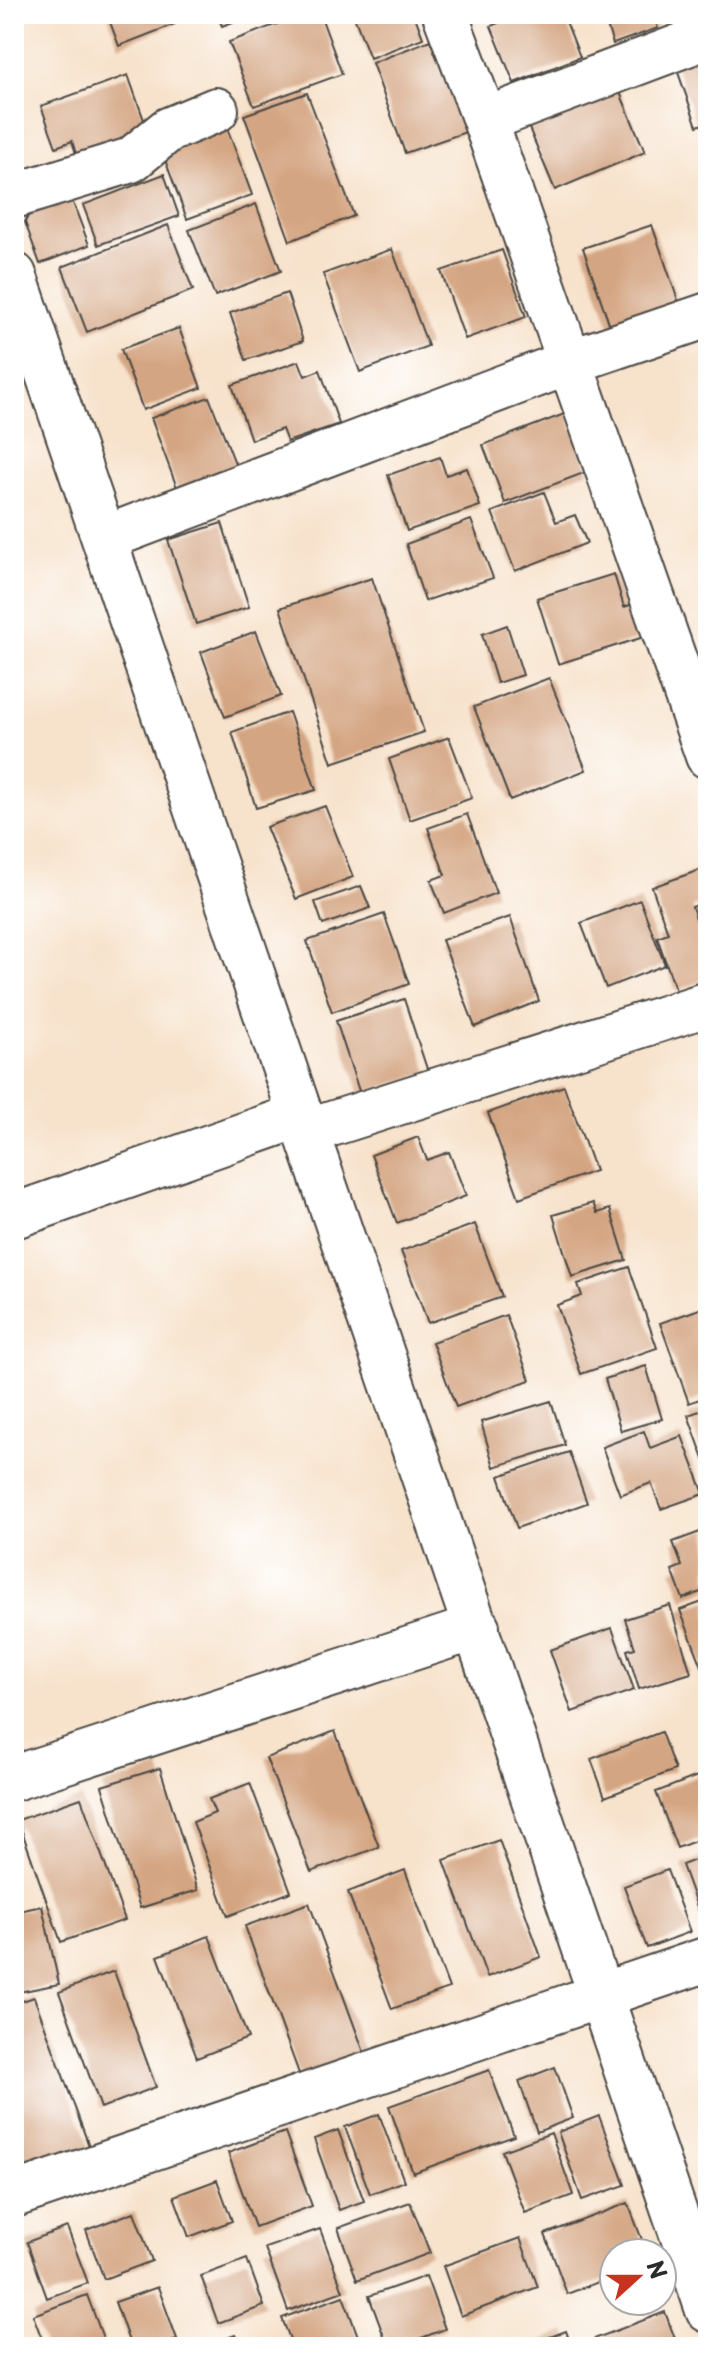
<svg xmlns="http://www.w3.org/2000/svg" width="722" height="2361" font-family="'Playpen Sans',sans-serif">
<rect width="100%" height="100%" fill="#fff"/>
<filter id="ink" filterUnits="userSpaceOnUse"><feTurbulence type="fractalNoise" baseFrequency=".0125" numOctaves="2"/><feDisplacementMap in="SourceGraphic" scale="16" xChannelSelector="R" yChannelSelector="G"/><feConvolveMatrix kernelMatrix="1 2 1 2 8 2 1 2 1" color-interpolation-filters="sRGB"/></filter>
<filter id="wash" filterUnits="userSpaceOnUse"><feTurbulence type="fractalNoise" baseFrequency=".006" numOctaves="4" result="noise"/><feDisplacementMap in="SourceGraphic" scale="32" xChannelSelector="R" yChannelSelector="G"/><feGaussianBlur stdDeviation="1.8" result="paint"/><feColorMatrix in="noise" values="0 0 0 0 0 0 0 0 0 0 0 0 0 0 0 0 0 1.4 0 .05"/><feComposite in="paint" operator="in"/></filter>
<g filter="url(#wash)">
<rect width="100%" height="100%" fill="#f7e2cb"/>
<g id="blocks">
<path fill="#d4a582" d="M107,14H171L175,24L119,46Z
M217,14H255L222,26Z
M304,14H320L342,74L254,106L229,42Z
M353,14H414L423,38L370,58Z
M520,14H563L580,57L514,83L491,26Z
M603,14H653L658,28L613,44Z
M430,40L466,132L405,153L372,63Z
M708,52V123L697,126L675,64Z
M128,75L150,137L79,163L72,141L56,147L41,106Z
M616,83L645,152L555,190L526,121Z
M307,93L354,216L290,241L244,115Z
M226,125L252,195L187,219L161,149Z
M164,174L179,216L98,245L83,205Z
M70,195L89,245L40,264L25,222L31,210Z
M256,204L281,271L215,296L189,230Z
M168,225L193,290L87,332L62,267Z
M652,225L681,309L612,332L583,248Z
M392,249L428,346L360,372L323,274Z
M502,250L526,317L465,339L441,271Z
M287,293L303,341L246,360L230,313Z
M179,328L201,388L143,410L121,349Z
M299,361L305,376L320,370L339,424L287,442L282,429L251,440L232,385Z
M209,397L238,471L179,493L151,418Z
M567,413L589,471L505,503L483,445Z
M440,457L446,475L467,468L480,506L407,531L388,475Z
M544,492L556,522L575,515L587,543L515,571L492,512Z
M471,520L493,578L425,601L406,544Z
M222,523L249,607L196,624L168,540Z
M614,574L624,607L640,602L650,635L558,664L537,598Z
M372,578L424,732L332,763L280,608Z
M507,625L523,675L497,683L482,634Z
M256,631L281,696L225,717L201,652Z
M549,678L586,770L510,800L474,707Z
M289,712L316,790L256,808L232,732Z
M449,737L472,798L410,820L389,759Z
M325,806L353,877L296,899L266,827Z
M467,814L496,893L444,913L431,880L445,875L428,828Z
M708,867V902L692,907L702,936L708,934V979L676,991L657,937L668,933L652,887Z
M361,886L370,908L323,925L315,902Z
M640,900L665,965L606,988L581,923Z
M384,914L409,984L332,1012L307,941Z
M510,917L539,1001L475,1027L442,940Z
M404,999L428,1072L360,1094L336,1021Z
M564,1086L595,1171L519,1198L488,1113Z
M418,1137L427,1160L449,1152L466,1196L397,1223L371,1155Z
M593,1203L597,1213L610,1209L626,1260L572,1277L553,1215Z
M475,1224L502,1297L428,1323L401,1251Z
M629,1267L657,1348L581,1374L557,1305L582,1296L578,1284Z
M708,1306V1396L689,1403L660,1323Z
M506,1315L530,1380L456,1407L432,1342Z
M646,1366L662,1419L621,1431L605,1379Z
M551,1401L565,1445L494,1467L481,1422Z
M708,1408V1470L688,1415Z
M644,1431L650,1448L682,1436L704,1494L661,1509L651,1483L620,1495L602,1447Z
M569,1452L587,1503L517,1528L499,1476Z
M708,1529V1589L683,1599L672,1570L682,1566L673,1542Z
M708,1600V1673L705,1674L680,1610Z
M670,1605L691,1673L639,1689L627,1650L635,1648L625,1619Z
M612,1628L634,1690L572,1712L550,1650Z
M335,1731L379,1847L311,1872L266,1758Z
M661,1732L675,1770L605,1797L591,1759Z
M160,1768L198,1890L140,1908L102,1786Z
M708,1772V1836L677,1848L656,1792Z
M250,1783L291,1892L228,1916L193,1822L215,1813L209,1799Z
M81,1798L125,1920L61,1942L18,1820Z
M499,1840L541,1957L487,1977L444,1860Z
M708,1855V1937L682,1865Z
M405,1870L449,1988L392,2009L348,1892Z
M667,1870L690,1932L647,1948L624,1886Z
M309,1903L365,2055L301,2079L245,1926Z
M42,1906L59,1984L14,1993V1912Z
M209,1936L248,2038L197,2058L158,1956Z
M114,1971L156,2087L101,2108L59,1992Z
M34,1997L89,2146L16,2173L14,2167V2004Z
M555,2067L573,2118L537,2132L519,2081Z
M489,2070L514,2136L413,2173L389,2106Z
M379,2114L404,2181L370,2194L345,2127Z
M599,2116L625,2185L582,2200L558,2132Z
M338,2130L364,2201L339,2210L314,2139Z
M285,2132L312,2206L255,2227L228,2153Z
M551,2133L573,2195L525,2213L502,2151Z
M217,2180L232,2221L189,2237L174,2196Z
M410,2202L430,2253L357,2280L338,2228Z
M628,2203L647,2253H614V2276L567,2294L545,2234Z
M134,2212L152,2261L104,2279L86,2230Z
M67,2227L88,2283L47,2298L27,2242Z
M320,2229L343,2291L288,2311L265,2248Z
M520,2238L538,2287L461,2316L443,2266Z
M247,2259L264,2306L218,2323L201,2276Z
M426,2276L445,2329L398,2347H388L369,2296Z
M158,2287L177,2339L156,2347H131L115,2302Z
M87,2295L106,2346L45,2347L33,2315Z
M343,2296L362,2347H293L282,2318Z
M665,2312L678,2347H597L594,2339Z
M566,2331L572,2347H523Z
M235,2335L240,2347H203Z"/>
</g>
</g>
<g filter="url(#ink)">
<use href="#blocks" fill-opacity="0" stroke="#4a4643" stroke-width="2"/>
<g fill="none" stroke-linecap="round" stroke-linejoin="round">
<defs>
<path id="minor" d="M445,14L485,120L708,756
M485,120L708,36
M14,196L131,160L168,130L216,110
M105,538L570,362L708,315
M306,1132L708,1004
M14,1216L301,1115
M14,2195L708,1959"/>
<path id="tertiary" d="M14,275L708,2310
M14,1778L477,1627"/>
</defs>
<use href="#minor" stroke="#4a4643" stroke-width="48"/>
<use href="#tertiary" stroke="#4a4643" stroke-width="48"/>
<use href="#minor" stroke="#fff" stroke-width="44"/>
<use href="#tertiary" stroke="#fff" stroke-width="44"/>
</g>
</g>
<rect width="722" height="2361" fill="none" stroke="#fff" stroke-width="48"/>
<g transform="translate(638 2277) rotate(69)"><circle r="38" fill="#ffffff" stroke="#aaaaaa" stroke-width="2"/>
<path d="M0-6L14 30L0 20L-14 30Z" fill="#c8321e"/>
<text y="-12" font-size="22" font-weight="bold" text-anchor="middle" fill="#2b2b2b">N</text>
</g>
</svg>
